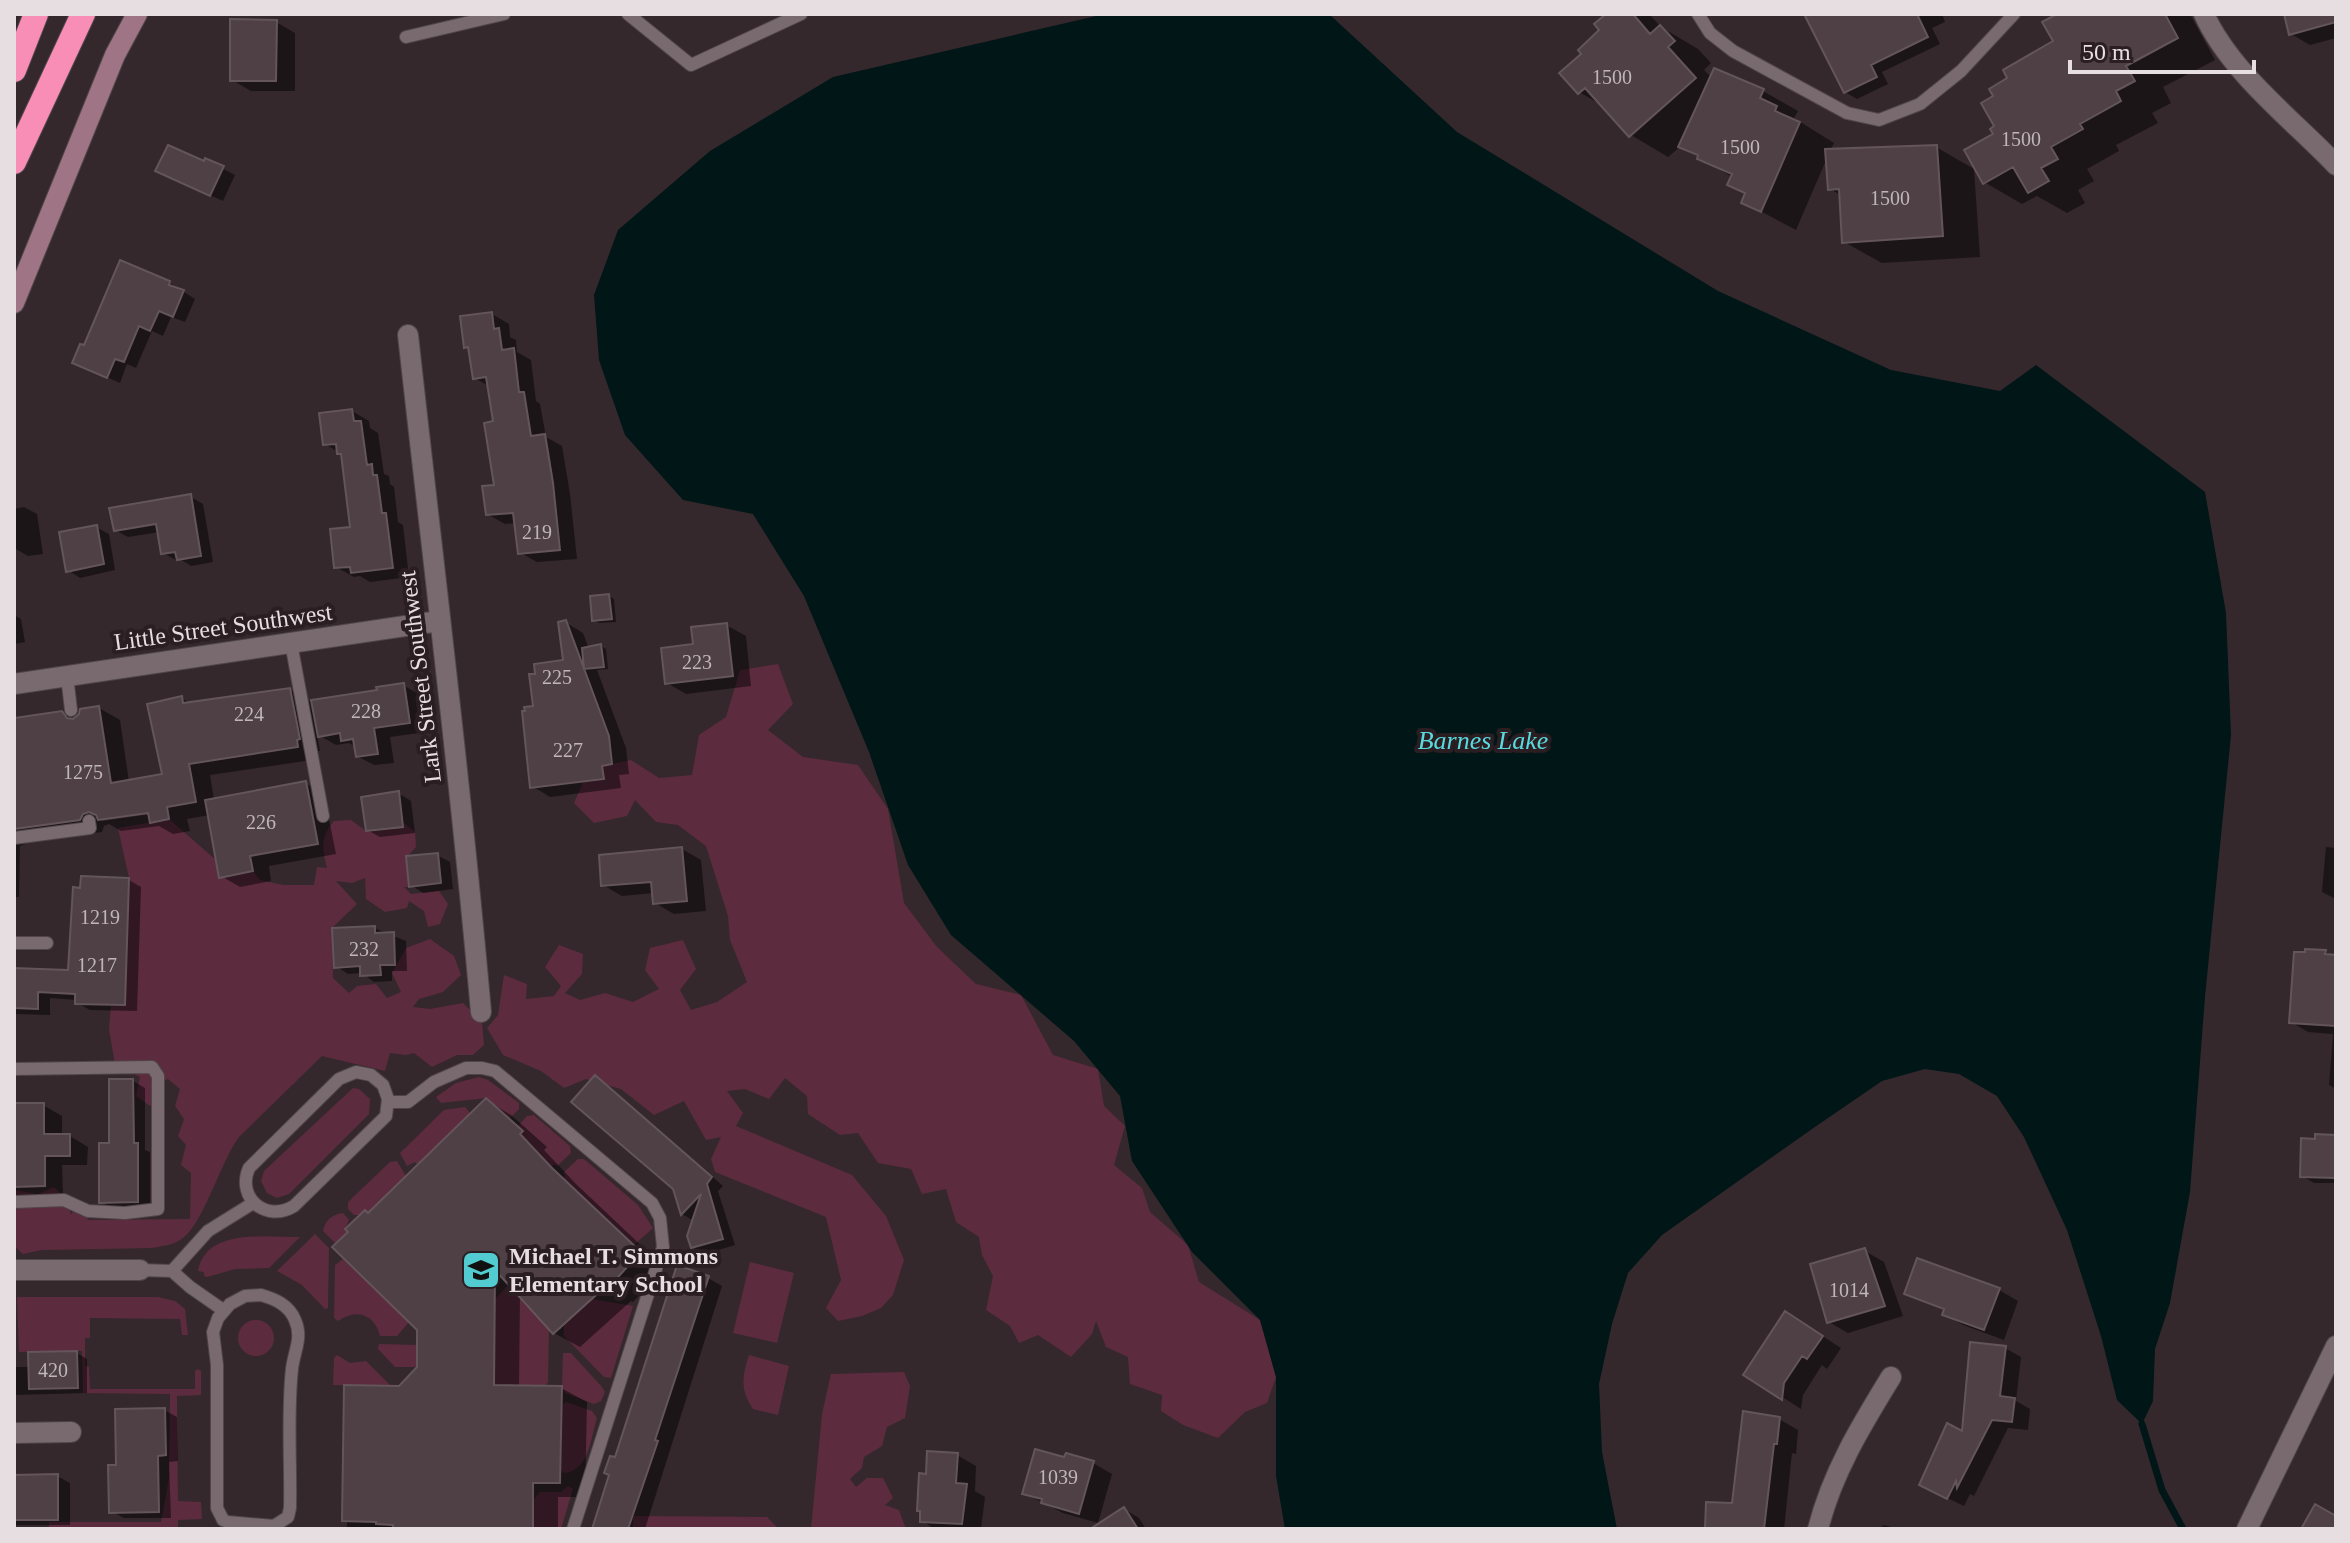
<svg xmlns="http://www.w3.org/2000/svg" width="2350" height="1543" font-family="'Times New Roman',serif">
<rect width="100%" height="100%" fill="#34282c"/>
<path fill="#5d2b3e" d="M778,664L793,704L768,730L803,757L858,765L888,809L904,903L937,947L976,984L1021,995L1053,1055L1098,1069L1104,1106L1125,1126L1114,1165L1142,1188L1150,1212L1188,1245L1199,1282L1260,1320L1276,1377L1267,1403L1245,1412L1218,1438L1183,1425L1161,1411L1162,1395L1130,1384L1128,1357L1106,1347L1096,1321L1092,1334L1071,1357L1038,1335L1019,1343L1010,1326L986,1310L993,1276L982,1255L979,1237L956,1222L946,1189L922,1194L911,1169L878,1163L858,1133L840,1135L808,1114L807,1096L785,1078L769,1099L745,1089L727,1091L743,1113L736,1126L852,1175L886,1216L904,1260L893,1295L881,1308L862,1316L838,1321L826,1308L841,1280L826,1217L715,1172L711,1159L721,1137L706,1140L684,1101L654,1115L621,1089L586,1079L564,1088L541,1071L503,1055L487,1028L498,1015L504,975L527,984L526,999L554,996L561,986L545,967L559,945L583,954L582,974L565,993L580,1000L605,993L633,1002L659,989L645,970L650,948L683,940L696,969L680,990L691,1010L717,1002L747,982L730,940L728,916L706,846L678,825L656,822L635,800L627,816L594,823L574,803L583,782L604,779L602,766L631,760L659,778L692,775L699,735L726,717L740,670Z
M169,819L216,860L219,877L253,871L260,880L283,885H314L317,867L327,868C322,848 320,837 334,821L351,820L366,831L380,830V825L403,822L415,832L416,847L406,858L409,887H404L411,894L439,891L448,904L440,924L428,927L424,911L409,901L407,908L385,912L366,899L365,878L352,883L336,881L357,904L332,928L333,978L349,993L357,986L376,984L387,998L401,992L392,973L406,948L430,939L454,956L461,975L443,992L419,999L413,1007L430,1009L463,1003L482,1022L484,1045L473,1055H457L432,1067L414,1053L406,1055L390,1053L385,1071L322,1056L239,1137C221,1161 204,1222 183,1238C174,1245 163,1246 152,1248L42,1250L23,1254L14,1246V1190L38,1194L54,1187L68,1200L71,1215L73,1211L87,1203L103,1211L86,1220L190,1219L191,1173L181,1165L186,1145L178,1136L184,1119L175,1106L180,1089L168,1079L154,1085L159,1094L150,1106L136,1096L140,1077L115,1065L109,1029L111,1005H125L129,878L118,828Z
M479,1077L488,1080L519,1103V1109L510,1118L503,1112L501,1114L486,1098L441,1103L436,1097L456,1083Z
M353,1088L359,1089L370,1099L369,1114L289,1194L277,1198L267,1193L261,1181L264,1171Z
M465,1107L470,1113L418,1165L415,1162L407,1166L400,1153L444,1110Z
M534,1115L570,1146L571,1153L557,1166L554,1164L551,1167L520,1134L523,1131L518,1126L527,1116Z
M578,1159H584L638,1205L653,1228L634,1245L563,1178L565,1175L563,1173Z
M397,1161L406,1176L368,1213L365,1210L360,1215H354L348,1209V1202L390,1162Z
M343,1213L349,1220L345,1229L348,1232L336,1244L323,1231C325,1220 333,1214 343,1213Z
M315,1234L329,1248L328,1308L325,1309L302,1285L277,1271Z
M300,1237L269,1268L235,1269L207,1277L204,1276V1272L198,1271C206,1227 267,1238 300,1237Z
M343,1259L409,1322L397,1336H380C375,1314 356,1308 338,1321L334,1318L335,1265Z
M750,1262L794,1273L777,1343L733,1333Z
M508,1285L549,1329L548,1382L545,1386L494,1385L495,1299Z
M17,1297H158L175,1301L185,1309L188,1335H182L180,1319L90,1318V1338H85V1366L89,1367L90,1389H195V1371L198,1369L201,1371V1395L177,1396L178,1501L201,1502L202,1519L178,1520V1529H49V1522H161L169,1478L170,1394L83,1393L82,1351L19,1352Z
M592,1299L633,1306L611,1378L604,1377L564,1336V1324Z
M238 1338a18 18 0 1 1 36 0a18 18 0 1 1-36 0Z
M379,1344L417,1345V1367H395L378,1349Z
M563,1353H571L602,1387L605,1392L601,1401L594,1404L565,1393L562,1386Z
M337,1355L350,1363L366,1361L391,1386L333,1385L334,1358Z
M749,1355L789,1366L778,1415L753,1409C740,1390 742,1376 749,1355Z
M904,1372L910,1386L905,1418L887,1427L882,1446L864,1457L862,1468L850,1479L856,1487L867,1478H883L893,1498L885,1505L899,1510L906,1529H811L822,1414L831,1374Z
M566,1402L592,1411L597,1418C590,1440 589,1471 564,1473L561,1470L562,1405Z
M568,1486L573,1489L561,1529H533L534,1499L540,1492H561Z
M633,1516L767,1517L779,1529H633Z"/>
<path fill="#001617" d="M1105,14H1329L1457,132L1718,291L1891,370L2000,391L2036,365L2205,492L2226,613L2231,735L2205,997L2190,1192L2170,1303L2155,1349L2153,1401L2142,1424L2117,1400L2101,1336L2067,1230L2024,1137L1997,1096L1959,1074L1925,1069L1882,1081L1812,1129L1662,1235L1628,1273L1612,1324L1599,1384L1602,1452L1617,1529H1285L1276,1476V1377L1260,1320L1192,1252L1132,1161L1120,1096L1074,1041L951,935L908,865L869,752L804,596L753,514L683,500L625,435L599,360L594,295L618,230L710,151L833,77Z"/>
<path fill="#0007" fill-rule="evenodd" d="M1604,14H1649L1661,27L1698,49L1711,63L1704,70L1712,78L1763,91L1798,111L1794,118L1834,143L1830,151L1936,147L1974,169L1980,257L1882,263L1844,242L1842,196L1830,189L1827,158L1796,230L1743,202L1747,194L1730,184L1732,177L1681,146L1668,157L1631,135L1607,108L1579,92L1584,54L1602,31L1607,16Z
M1806,14H1942L1945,22L1932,28L1940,44L1882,72L1888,84L1857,99L1845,92Z
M2061,14H2190L2215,60L2163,87L2171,103L2152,113L2158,123L2116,145L2119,151L2087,169L2094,181L2078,190L2085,203L2067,213L2037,196L2022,204L1984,182L1997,127L1996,97L2055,41Z
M2285,14H2336V38L2310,45L2291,34Z
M276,22L295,33V91H251L232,80Z
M206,160L235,175L223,201L170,177Z
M170,283L195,299L185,322L171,317L163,336L152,331L136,368L127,364L120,383L75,363L85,348Z
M492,314L509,324L510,337L516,340L517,352L531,360L536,401L540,404L546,437L562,446L570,494L577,559L537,562L519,552L516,523L505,524L487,514L496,486V423L490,387L475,378L471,350L466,347Z
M352,411L369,421L370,428L378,433L384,474L389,476L390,484L394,487L398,522L403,525L409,577L370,582L360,576L354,577L336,567L352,529L343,455L325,444Z
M191,497L203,504L213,562L191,566L180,559L176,560L163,553L160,532L128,537L115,530Z
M24,507L37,514L43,554L28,556L14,548V509Z
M96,527L109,534L115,570L80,578L68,570Z
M609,596L614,599L616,622L599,623L594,620Z
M14,615L21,619L25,642L14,644Z
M565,622L583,633L589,649L601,646L606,649L608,669L597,670L626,748L629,774L619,775L621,788L550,797L532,786L535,707L565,662Z
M726,625L746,636L751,686L686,694L667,683L695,646Z
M403,685L420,695L426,732L390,737L394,763L374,765L357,756L356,747L349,743L336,745L317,734L320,751H318L319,759L210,775L214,800L305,783L324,794L336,854L269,866L271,881L240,887L221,876L210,815L187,819L190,831L173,834L159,826L121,831L109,824L104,826L102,832L35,840L20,846L19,897H14V720L62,713L74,720L99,708L120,720L129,782L165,776L181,698L192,704L290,690L311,702L379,692ZM158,809V813L102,821L98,818Z
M2335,738H2336V762L2334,761Z
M398,793L411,801L415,833L380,837L367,830Z
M2326,847L2336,848V899L2322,892Z
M682,849L701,860L706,911L674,914L655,903L654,893L622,896L603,885Z
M437,855L450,862L453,889L423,893L411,885Z
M129,880L141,887L137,1011L90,1010L77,1003V1000L50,998V1015L14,1014V970L70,972Z
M374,928L406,941L407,971H392V981L374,982L362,973L348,974L336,966Z
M2325,952L2336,957V1089L2329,1085L2333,1034L2308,1032L2291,1022Z
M595,1078L607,1085L723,1186L718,1191L735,1245L705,1254L692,1247L694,1221L682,1214L675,1188Z
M133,1081L145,1088V1150L150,1152V1208L113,1209L101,1201L111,1145Z
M486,1100L511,1115L547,1147L544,1150L576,1184L665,1268L633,1302L631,1301L580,1347L554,1333L520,1295L519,1387L561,1388L587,1402L585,1497H558V1529H347V1521L399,1388L419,1368V1329L369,1215Z
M14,1105H43L62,1116V1136H70L88,1147L87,1165H62L63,1196H14Z
M2336,1137V1183H2314L2302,1176Z
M1865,1251L1884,1262L1903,1316L1848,1333L1829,1322Z
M1919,1260L1999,1290L2018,1301L2004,1340L1963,1325L1944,1314L1945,1311L1906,1293Z
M708,1278L722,1286L645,1529H594L617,1460Z
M1804,1324L1841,1348L1827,1369L1822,1365L1803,1395L1801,1409L1746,1374Z
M2005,1348L2021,1357L2016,1401L2030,1409L2028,1430L2008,1428L1974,1496L1970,1494L1964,1506L1937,1493Z
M77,1353L87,1359V1393L14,1395V1367H30Z
M164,1410L177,1417L178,1461L169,1462L171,1518H124L111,1511L118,1467Z
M1779,1419L1798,1430L1796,1454L1792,1453L1784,1529H1707L1734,1506Z
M957,1455L976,1466L975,1491L985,1497L981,1529H935L922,1521L927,1476Z
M1093,1463L1112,1474L1098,1523L1063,1513L1024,1493Z
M57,1476L70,1483V1525H14V1477Z
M1124,1509L1139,1518L1146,1529H1094Z
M1883,1525L1900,1529H1882Z"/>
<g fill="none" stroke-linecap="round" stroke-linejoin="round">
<path stroke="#001617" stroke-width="7" d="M2142,1424L2162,1490L2183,1529"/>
</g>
<path fill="#4e4044" stroke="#63555a" stroke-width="2" d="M1606,14H1633L1650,34L1660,25L1675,41L1668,47L1696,78L1629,137L1585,88L1578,94L1559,73L1581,54L1578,50L1599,30L1594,24Z
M1804,14H1917L1928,37L1871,65L1877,77L1844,93Z
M2057,14H2165L2178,38L2126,66L2135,81L2116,91L2121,101L2080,124L2083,129L2051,147L2058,159L2041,168L2049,181L2028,193L2013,167L1983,184L1964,150L1993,134L1990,129L1994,126L1981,103L1993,96L1989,89L2007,78L2003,70L2053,41L2042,22Z
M2284,14H2336V22L2289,35Z
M230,19L277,20L276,81H230Z
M1714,68L1764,89L1760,98L1777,106L1775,111L1800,122L1761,212L1741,203L1745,193L1727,185L1732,174L1697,159L1698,155L1678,147Z
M168,145L204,161L205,158L224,166L210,196L155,171Z
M1937,145L1943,236L1842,243L1839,189L1828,190L1825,149Z
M120,260L170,281L169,285L184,290L173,317L159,311L150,331L139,326L124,362L115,359L107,378L72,363L80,344L84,345Z
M492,312L494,329L499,328L502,350L514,348L519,392H524L531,436L545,434L553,483L560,550L518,554L513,513L486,515L482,486L494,485L484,423L493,421L486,377L473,379L468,347L464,348L460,316Z
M352,409L354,421H361L367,465L372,464L373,475H377L382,513H386L393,568L351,573L350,567L334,568L330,529L350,527L341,454H337L336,444L323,445L319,413Z
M191,494L201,556L177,560L175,552L161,554L156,524L114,531L109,508Z
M97,525L104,564L66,572L59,532Z
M609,594L612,619L592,621L590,596Z
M566,620L609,736L612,764L602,766L604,779L530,788L522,711H525L524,707L533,706L529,674H535L534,664L563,660L558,622Z
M727,623L733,676L665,684L661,648L693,644L691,627Z
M601,644L604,667L584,669L582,648Z
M404,683L410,723L374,728L378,754L356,757L353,739L341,741L340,733L318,737L311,700L377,690L376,687Z
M290,688L300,739L297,740L298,747L189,764L196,802L167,807L169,819L150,823L148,813L98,820L96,815L89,812L83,814L80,820L14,829V718L62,711L67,718L73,719L79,714L80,709L99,706L111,783L162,774L147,704L182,696L183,703Z
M306,781L318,844L250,856L253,871L219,878L205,800Z
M399,791L403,827L366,831L361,797Z
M682,847L687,901L653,904L651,882L601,886L599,855Z
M438,853L441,883L409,887L406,856Z
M81,876L129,878L125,1005L75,1004V994L38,992V1009L14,1008V968L68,970L73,887L80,888Z
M375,926V933L394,932L395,965H380L381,975L360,976V966L334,968L332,928Z
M2305,949L2326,950L2325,954L2336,955V1026L2289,1023L2294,952H2305Z
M595,1075L712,1177L707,1184L723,1239L691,1248L687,1236L701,1194L681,1215L673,1189L571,1102Z
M109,1079H133L134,1143H138V1202L99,1203V1143H109Z
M486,1098L523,1131L520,1134L551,1167L641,1252L607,1289L605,1287L553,1334L495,1270L494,1385L562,1386L560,1483H533V1529H393V1525L376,1524V1522L342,1521L344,1385L399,1386L417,1367V1330L332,1247L348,1232L345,1229L365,1210L368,1213Z
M14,1103H44V1134H70V1156H45V1186L14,1187Z
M2315,1134L2336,1135V1178L2300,1177L2301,1138L2315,1139Z
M1865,1248L1885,1306L1827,1323L1810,1264Z
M1917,1258L2000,1288L1984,1330L1942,1315L1944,1309L1904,1294Z
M677,1265L709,1276L655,1440L658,1441L628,1529H592L609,1475L604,1473L610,1456L615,1457Z
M1785,1311L1823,1336L1807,1359L1802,1356L1784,1383L1782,1400L1743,1375Z
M1970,1342L2006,1346L2000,1396L2015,1398L2012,1422L1992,1420L1957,1488L1956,1481L1947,1499L1919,1485L1947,1423L1962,1431Z
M77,1351L78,1388L29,1389L28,1352Z
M165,1408L166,1455L158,1456L159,1512L109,1513L108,1465H116L115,1409Z
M1743,1411L1780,1417L1777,1444H1774L1764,1529H1705L1706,1502L1732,1503Z
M1035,1449L1064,1457L1066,1453L1094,1461L1079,1514L1041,1503L1042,1499L1022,1494Z
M927,1451L958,1453L956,1483L967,1484L962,1524L920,1522V1511H917L919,1473L926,1474Z
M58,1474V1520H14V1475Z
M2315,1504L2336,1516V1529H2301Z
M1124,1507L1138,1529H1090Z"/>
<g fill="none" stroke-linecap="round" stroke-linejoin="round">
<defs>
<path id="lane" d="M628,14L691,65L801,14
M1698,14L1710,33L1733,51L1847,113L1879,120L1920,104L1961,71L2014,14
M406,37L504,14
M291,643L323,816
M67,676L71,710
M14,838L90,828L89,821
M14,943H47
M14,1069L152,1067L158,1076V1209L125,1213L88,1211L64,1200L14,1202
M356,1072L371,1075L383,1085L388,1099L386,1116L294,1206C266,1223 236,1198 249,1168L339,1079Z
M388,1102H408L434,1082L466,1068H482L495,1071L652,1203L660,1218L663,1247L573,1529
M140,1270L172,1271L190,1287L223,1310
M172,1271L208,1231L253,1203
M261,1295C275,1299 289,1305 295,1320C303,1338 294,1351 292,1369C287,1413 291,1463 290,1508L288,1517L274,1526L228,1522L223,1520L217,1508V1365L213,1332L218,1318L230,1304L245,1296Z"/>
<path id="street" d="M2204,14C2230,72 2292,119 2336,165
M408,335C433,561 461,786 481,1012
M14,684L439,621
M14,1270H140
M14,1433L71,1432
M1818,1529C1832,1473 1861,1426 1891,1377
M2247,1529L2336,1346"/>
<path id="secondary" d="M14,303L115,55L137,14"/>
<path id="highway" d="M14,70L36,14
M14,162L83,14"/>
</defs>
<use href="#lane" stroke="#504649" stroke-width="14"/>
<use href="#street" stroke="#504649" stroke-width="22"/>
<use href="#secondary" stroke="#504649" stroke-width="22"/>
<use href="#highway" stroke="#504649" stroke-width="26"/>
<use href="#lane" stroke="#796a6f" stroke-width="12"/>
<use href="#street" stroke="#796a6f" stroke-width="20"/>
<use href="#secondary" stroke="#9f7484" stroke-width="20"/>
<use href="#highway" stroke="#f88db5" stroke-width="24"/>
</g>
<defs>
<symbol id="school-square" viewBox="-11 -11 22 22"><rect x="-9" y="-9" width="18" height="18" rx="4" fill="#52ccd0" stroke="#2a1e22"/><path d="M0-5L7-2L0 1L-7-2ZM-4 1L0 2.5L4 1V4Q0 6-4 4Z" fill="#111"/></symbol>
</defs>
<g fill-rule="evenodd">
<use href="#school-square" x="459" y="1248" width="44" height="44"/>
</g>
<g text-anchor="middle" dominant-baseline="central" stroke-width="8" stroke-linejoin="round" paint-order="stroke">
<g font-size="20" fill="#c0b6b9">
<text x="1612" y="77">1500</text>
<text x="2021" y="139">1500</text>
<text x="1740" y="147">1500</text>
<text x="1890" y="198">1500</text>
<text x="537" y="532">219</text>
<text x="697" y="662">223</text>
<text x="557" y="677">225</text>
<text x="366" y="711">228</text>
<text x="249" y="714">224</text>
<text x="568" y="750">227</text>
<text x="83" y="772">1275</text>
<text x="261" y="822">226</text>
<text x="100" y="917">1219</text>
<text x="364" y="949">232</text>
<text x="97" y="965">1217</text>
<text x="1849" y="1290">1014</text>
<text x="53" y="1370">420</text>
<text x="1058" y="1477">1039</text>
</g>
<g font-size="24" fill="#e6dee0" stroke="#2a1e22">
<text transform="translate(223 627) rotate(-8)">Little Street Southwest</text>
<text transform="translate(420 677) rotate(-97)">Lark Street Southwest</text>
</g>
<g font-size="24" font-weight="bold" fill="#e6dee0" stroke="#2a1e22" text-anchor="start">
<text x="509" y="1256">Michael T. Simmons<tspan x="509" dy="28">Elementary School</tspan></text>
</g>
<g font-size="26" font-style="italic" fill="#58dade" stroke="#2a1e22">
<text x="1483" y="740">Barnes Lake</text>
</g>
</g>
<rect width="2350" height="1543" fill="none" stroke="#e6dee0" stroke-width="32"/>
<path d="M2070 60v12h184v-12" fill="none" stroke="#e6dee0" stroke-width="4"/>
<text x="2082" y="60" font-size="24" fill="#e6dee0" stroke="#2a1e22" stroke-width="6" paint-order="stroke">50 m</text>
</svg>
